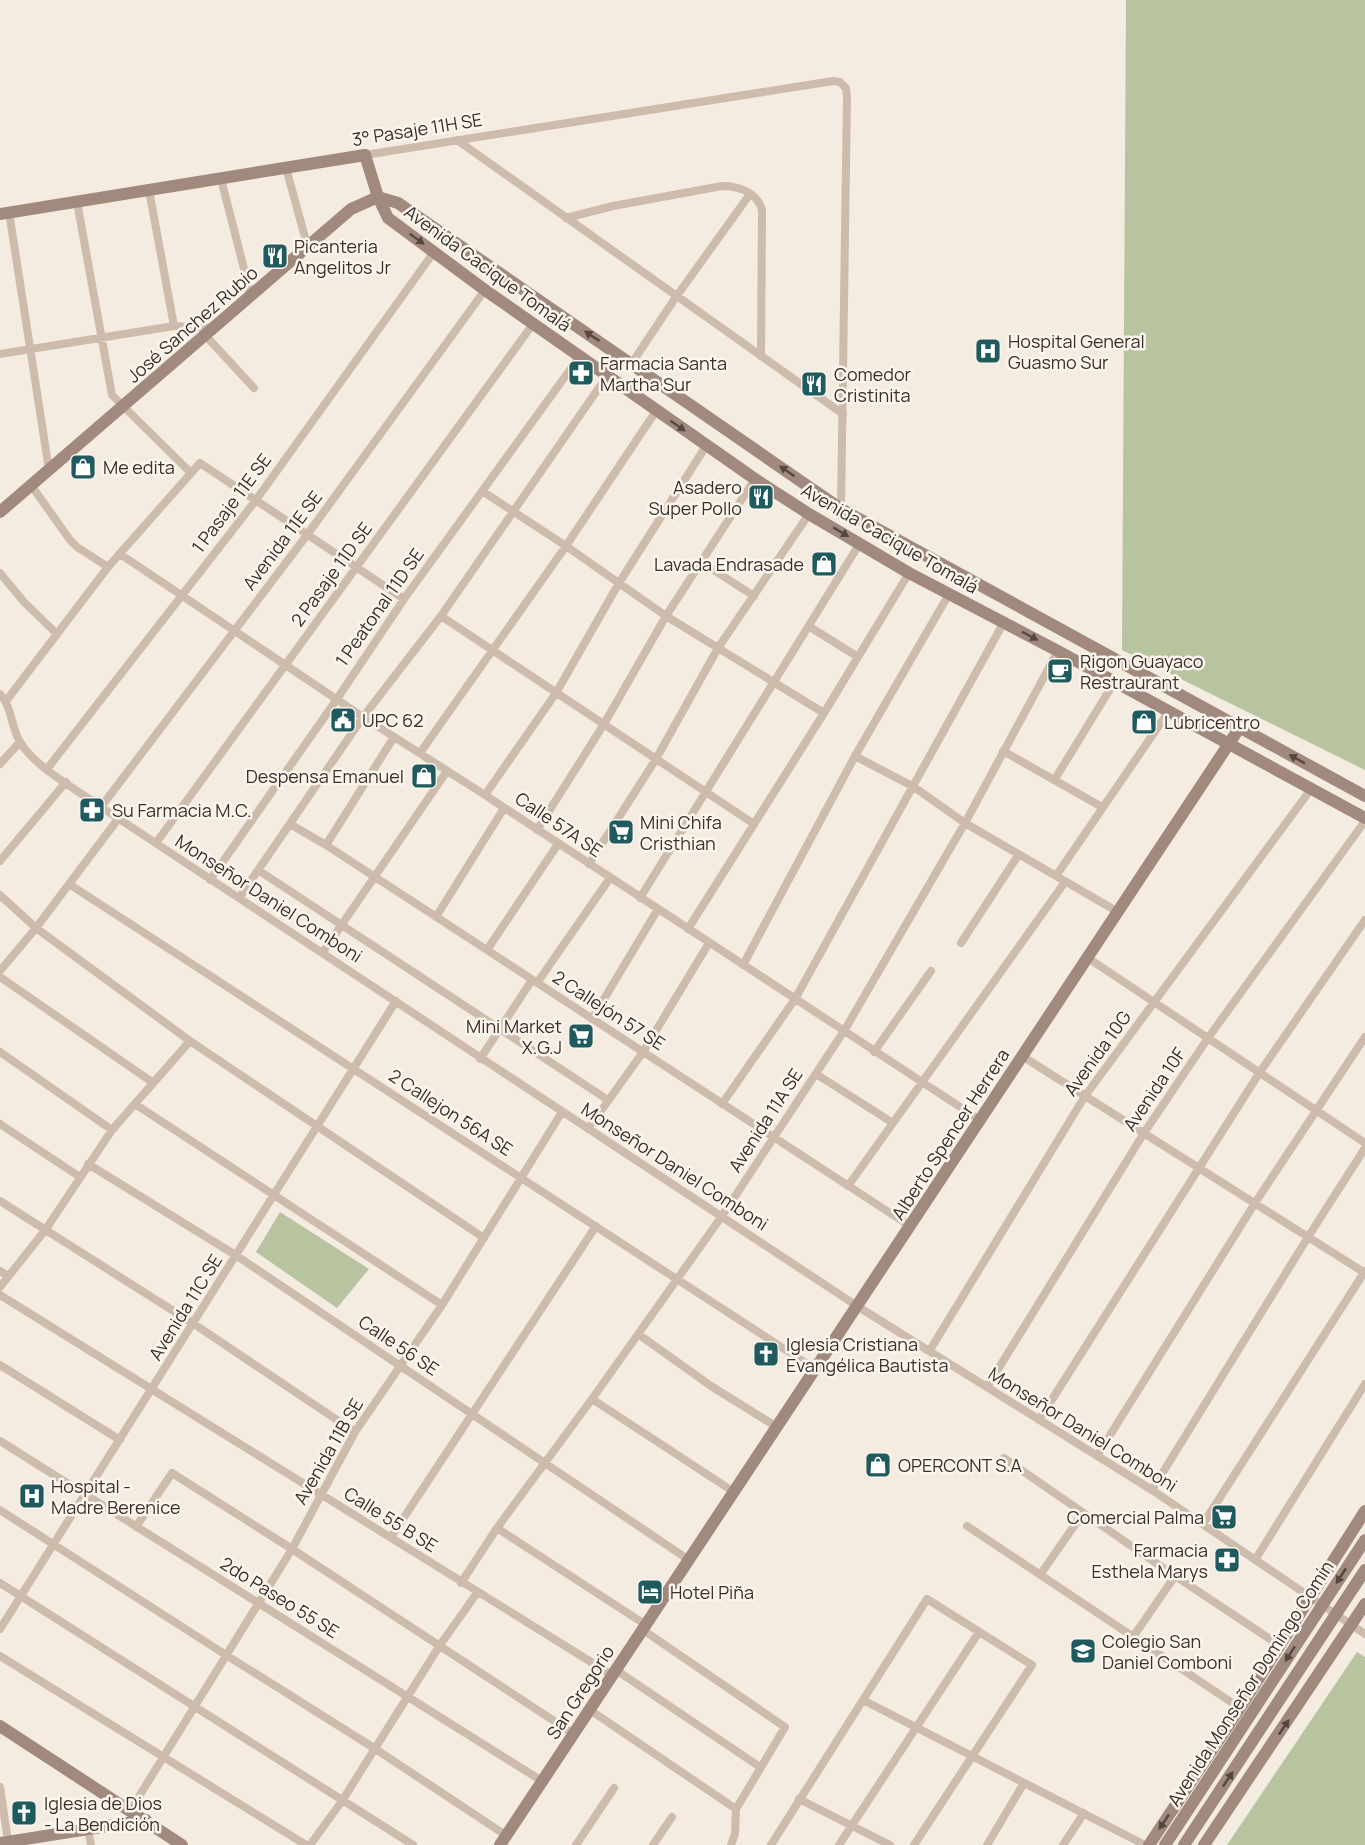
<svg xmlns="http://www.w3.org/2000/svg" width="1365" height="1845" font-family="Manrope,sans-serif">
<rect width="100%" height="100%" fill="#f4ebe1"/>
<path fill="#b8c4a0" d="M1126,0H1365V770L1122,650Z
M280,1212L369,1269L337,1308L256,1252Z
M1357,1652L1365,1657V1845H1227Z"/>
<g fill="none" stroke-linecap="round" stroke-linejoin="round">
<path stroke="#cdbbac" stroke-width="8" d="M457,140L843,414
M365,155L833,81L840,82L846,88L847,97L841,509
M286,168L308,248
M221,179L251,296
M149,190L174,326
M77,202L112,395L191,473
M9,212L49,470
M566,218L613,206L722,186C739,186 757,192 762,210L761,356
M205,335L254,388
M0,354L174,326L213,328
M632,363L676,297L750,194
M31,485L70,540L77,547L108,567
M482,491L566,546L666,616L824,713
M120,554L363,717L485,795L980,1120
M701,562L754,596
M0,573L24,602L57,634
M441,616L754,824
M810,627L858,657
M0,694C12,707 11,727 20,742C36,768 76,789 101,807L857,1306L1152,1490L1365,1634
M6,701L108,567L200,463L404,599
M1003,751L1102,807
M420,753L566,546L656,411
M855,756L914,787L965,823L1118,912
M0,764L20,742
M47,769L256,500L434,252
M1055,779L1115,681
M485,795L556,693L619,583L706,446
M101,807L307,535L485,290
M290,824L326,845L910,1226
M537,830L604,724L666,616L755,479
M156,843L533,324
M326,845L394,737
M0,861L66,782
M589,864L656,759L718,648L809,514
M258,870L608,1100
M1056,876L1169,711
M210,880L337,699L404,599L580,356
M69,884L815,1369
M0,895L36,928L190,1041L484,1238
M239,898L363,717L441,616L607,376
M640,898L860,543
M436,917L504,808
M688,929L824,713L909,573
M961,943L1019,854
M487,950L558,844
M323,952L447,771
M1088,958L1365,1143
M743,965L855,756L949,594
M0,971L36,928L118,819
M0,977L152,1082
M537,983L610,878
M592,1019L658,909
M0,1052L112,1130
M874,1052L931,971
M1022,1056L1365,1273
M480,1059L532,980
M816,1074L893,1123
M135,1104L442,1305
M722,1104L795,999L1004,622
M0,1124L80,1177
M588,1129L643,1052L709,943
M88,1164L237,1256L689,1560
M848,1186L1065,882
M0,1201L194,1324L355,1432
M0,1271L8,1276
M0,1287L46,1229L112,1130L190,1041
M0,1295L612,1675
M638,1334L711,1386L777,1427
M930,1350L1085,1096L1311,789
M0,1365L120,1440
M987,1387L1144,1133L1208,1038L1365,821
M592,1399L734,1492
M1039,1420L1260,1072L1365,920
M0,1441L542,1781
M1097,1456L1255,1203L1365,1037
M1004,1458L1169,1572L1279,1645
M1152,1490L1308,1237L1365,1148
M0,1510L226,1655L374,1748L507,1836
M1203,1524L1365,1271
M967,1526L1240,1708
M136,1527L172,1473L292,1549L574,1734
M497,1528L646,1625
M391,1537L596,1226
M1255,1560L1365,1384
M1040,1575L1083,1513
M0,1583L413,1845
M461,1583L497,1528L592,1399L722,1216L844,1031L965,823L1058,651
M0,1629L396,1001
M643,1630L785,1727L736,1809L735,1834L731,1845
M1133,1637L1175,1576
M0,1656L306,1845
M616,1670L760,1767
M863,1700L1145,1845
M590,1710L736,1809
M0,1787L8,1841
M799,1799L890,1845
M130,1811L292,1549L355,1432L442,1305L562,1112
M88,1829L91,1845
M310,1845L342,1801L440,1645L477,1593
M576,1845L614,1788
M653,1845L672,1817
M771,1845L927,1599L1032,1665L914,1845
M839,1845L979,1632
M987,1845L1024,1783
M1063,1845L1084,1813"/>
<path stroke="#a18a7d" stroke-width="12" d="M378,197L398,203L841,509L1365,796
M0,214L365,155L378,197L388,218L485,290L755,479L809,514L909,573L1058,651L1365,818
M0,512L351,209L378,197
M0,1726L182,1845
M0,1843L146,1820
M500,1845L1240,727
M1149,1845L1240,1708L1365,1511
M1165,1845L1365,1540
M1184,1845L1365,1570
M1204,1845L1365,1604"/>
</g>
<defs><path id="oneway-solid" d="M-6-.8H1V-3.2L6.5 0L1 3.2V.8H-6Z" transform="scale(1.5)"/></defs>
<g fill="#544640">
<use href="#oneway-solid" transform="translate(417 239) rotate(36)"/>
<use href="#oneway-solid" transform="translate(592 336) rotate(-146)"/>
<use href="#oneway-solid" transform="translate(678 426) rotate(35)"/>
<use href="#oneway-solid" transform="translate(787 471) rotate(-145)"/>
<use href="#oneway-solid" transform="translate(841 532) rotate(30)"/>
<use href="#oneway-solid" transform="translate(1030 636) rotate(28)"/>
<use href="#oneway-solid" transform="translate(1297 759) rotate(-151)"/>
<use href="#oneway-solid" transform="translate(1341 1576) rotate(123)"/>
<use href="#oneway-solid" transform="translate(1290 1654) rotate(123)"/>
<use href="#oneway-solid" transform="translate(1284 1727) rotate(-56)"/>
<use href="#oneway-solid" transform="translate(1228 1779) rotate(-56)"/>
<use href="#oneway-solid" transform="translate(1164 1822) rotate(124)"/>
</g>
<defs>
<symbol id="restaurant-square" viewBox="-11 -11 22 22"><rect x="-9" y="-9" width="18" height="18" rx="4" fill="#1f5a5e" stroke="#fbf5ee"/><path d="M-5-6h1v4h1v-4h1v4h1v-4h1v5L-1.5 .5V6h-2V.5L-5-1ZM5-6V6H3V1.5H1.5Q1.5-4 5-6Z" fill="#fff"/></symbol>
<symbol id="hospital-square" viewBox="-11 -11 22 22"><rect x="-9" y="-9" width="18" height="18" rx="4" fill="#1f5a5e" stroke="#fbf5ee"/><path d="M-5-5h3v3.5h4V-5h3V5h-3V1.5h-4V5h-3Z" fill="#fff"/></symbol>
<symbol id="pharmacy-square" viewBox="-11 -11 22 22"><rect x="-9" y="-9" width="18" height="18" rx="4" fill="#1f5a5e" stroke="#fbf5ee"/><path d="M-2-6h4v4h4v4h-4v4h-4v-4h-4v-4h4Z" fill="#fff"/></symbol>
<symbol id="shop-square" viewBox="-11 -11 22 22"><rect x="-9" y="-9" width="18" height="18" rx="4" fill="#1f5a5e" stroke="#fbf5ee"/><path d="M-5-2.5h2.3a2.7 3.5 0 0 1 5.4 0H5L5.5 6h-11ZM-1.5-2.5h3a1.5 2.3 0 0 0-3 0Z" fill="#fff"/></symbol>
<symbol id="cafe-square" viewBox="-11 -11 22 22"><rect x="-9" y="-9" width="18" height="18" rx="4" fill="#1f5a5e" stroke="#fbf5ee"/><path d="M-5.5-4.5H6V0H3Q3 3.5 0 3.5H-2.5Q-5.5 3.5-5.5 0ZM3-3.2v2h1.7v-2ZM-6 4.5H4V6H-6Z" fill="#fff"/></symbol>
<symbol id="civic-square" viewBox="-11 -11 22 22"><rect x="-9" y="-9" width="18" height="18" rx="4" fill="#1f5a5e" stroke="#fbf5ee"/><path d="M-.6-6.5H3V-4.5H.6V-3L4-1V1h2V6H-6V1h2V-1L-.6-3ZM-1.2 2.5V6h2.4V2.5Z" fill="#fff"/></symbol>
<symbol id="supermarket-square" viewBox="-11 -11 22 22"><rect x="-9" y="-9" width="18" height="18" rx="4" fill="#1f5a5e" stroke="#fbf5ee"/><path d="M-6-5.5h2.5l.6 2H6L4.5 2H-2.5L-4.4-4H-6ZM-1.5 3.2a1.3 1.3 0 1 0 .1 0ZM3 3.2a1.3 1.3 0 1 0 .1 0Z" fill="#fff"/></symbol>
<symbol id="church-square" viewBox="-11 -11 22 22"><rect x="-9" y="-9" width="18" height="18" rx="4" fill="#1f5a5e" stroke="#fbf5ee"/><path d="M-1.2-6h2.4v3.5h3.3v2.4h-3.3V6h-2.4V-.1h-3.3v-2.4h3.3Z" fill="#fff"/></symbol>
<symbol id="hotel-square" viewBox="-11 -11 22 22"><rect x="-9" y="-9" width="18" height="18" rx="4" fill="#1f5a5e" stroke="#fbf5ee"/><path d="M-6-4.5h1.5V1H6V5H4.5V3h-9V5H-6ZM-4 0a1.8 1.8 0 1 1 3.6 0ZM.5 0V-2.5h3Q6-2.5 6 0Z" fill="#fff"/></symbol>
<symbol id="school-square" viewBox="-11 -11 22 22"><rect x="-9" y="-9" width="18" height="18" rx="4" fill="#1f5a5e" stroke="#fbf5ee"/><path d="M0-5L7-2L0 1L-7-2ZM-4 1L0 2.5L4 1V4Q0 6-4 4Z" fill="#fff"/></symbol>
</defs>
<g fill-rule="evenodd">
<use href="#restaurant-square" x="260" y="241" width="30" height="30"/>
<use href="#hospital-square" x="973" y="336" width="30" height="30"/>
<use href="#pharmacy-square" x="566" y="358" width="30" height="30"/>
<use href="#restaurant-square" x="799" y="369" width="30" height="30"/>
<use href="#shop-square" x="68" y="452" width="30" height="30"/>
<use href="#restaurant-square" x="746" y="482" width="30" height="30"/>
<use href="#shop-square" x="809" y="549" width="30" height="30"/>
<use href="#cafe-square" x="1045" y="656" width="30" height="30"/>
<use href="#civic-square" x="328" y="705" width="30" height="30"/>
<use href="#shop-square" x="1129" y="707" width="30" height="30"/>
<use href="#shop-square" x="409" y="761" width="30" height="30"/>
<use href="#pharmacy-square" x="77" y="795" width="30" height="30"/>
<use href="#supermarket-square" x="606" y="817" width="30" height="30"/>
<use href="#supermarket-square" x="566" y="1021" width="30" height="30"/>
<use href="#church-square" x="751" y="1339" width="30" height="30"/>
<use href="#shop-square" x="863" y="1450" width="30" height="30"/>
<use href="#hospital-square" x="17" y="1481" width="30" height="30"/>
<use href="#supermarket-square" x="1209" y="1502" width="30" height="30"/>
<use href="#pharmacy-square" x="1212" y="1545" width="30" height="30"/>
<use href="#hotel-square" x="635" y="1577" width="30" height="30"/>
<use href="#school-square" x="1068" y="1636" width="30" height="30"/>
<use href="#church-square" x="9" y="1798" width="30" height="30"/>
</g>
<g text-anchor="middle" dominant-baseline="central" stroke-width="5" stroke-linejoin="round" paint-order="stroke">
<g font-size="18" fill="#3b302b" stroke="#fbf5ee">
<text transform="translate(417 129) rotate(-9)">3° Pasaje 11H SE</text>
<text transform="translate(488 268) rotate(36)">Avenida Cacique Tomalá</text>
<text transform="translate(192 324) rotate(-41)">José Sanchez Rubio</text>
<text transform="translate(231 503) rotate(-53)">1 Pasaje 11E SE</text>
<text transform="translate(890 538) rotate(30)">Avenida Cacique Tomalá</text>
<text transform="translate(282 540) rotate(-53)">Avenida 11E SE</text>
<text transform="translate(331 574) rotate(-54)">2 Pasaje 11D SE</text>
<text transform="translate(379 607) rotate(-55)">1 Peatonal 11D SE</text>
<text transform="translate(559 824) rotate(34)">Calle 57A SE</text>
<text transform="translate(269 898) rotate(33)">Monseñor Daniel Comboni</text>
<text transform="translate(609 1010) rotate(33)">2 Callejón 57 SE</text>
<text transform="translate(1097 1053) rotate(-54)">Avenida 10G</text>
<text transform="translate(1154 1089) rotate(-56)">Avenida 10F</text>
<text transform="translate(451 1112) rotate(33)">2 Callejon 56A SE</text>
<text transform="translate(765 1120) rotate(-57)">Avenida 11A SE</text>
<text transform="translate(950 1134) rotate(-57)">Alberto Spencer Herrera</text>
<text transform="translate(675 1166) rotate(33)">Monseñor Daniel Comboni</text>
<text transform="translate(185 1307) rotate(-58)">Avenida 11C SE</text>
<text transform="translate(399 1345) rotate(34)">Calle 56 SE</text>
<text transform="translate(1083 1429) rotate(32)">Monseñor Daniel Comboni</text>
<text transform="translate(328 1451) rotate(-60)">Avenida 11B SE</text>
<text transform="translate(391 1519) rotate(32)">Calle 55 B SE</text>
<text transform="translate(280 1597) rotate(32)">2do Paseo 55 SE</text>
<text transform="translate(1250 1683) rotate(-57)">Avenida Monseñor Domingo Comín</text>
<text transform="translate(580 1692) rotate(-57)">San Gregorio</text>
</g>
<g font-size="18" fill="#3b302b" stroke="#fbf5ee" text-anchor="start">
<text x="294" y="246">Picanteria<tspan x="294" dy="21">Angelitos Jr</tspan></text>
<text x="1008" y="341">Hospital General<tspan x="1008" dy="21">Guasmo Sur</tspan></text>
<text x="600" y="363">Farmacia Santa<tspan x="600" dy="21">Martha Sur</tspan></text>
<text x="834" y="374">Comedor<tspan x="834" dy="21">Cristinita</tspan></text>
<text x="103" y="467">Me edita</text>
<text x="742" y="487" text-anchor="end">Asadero<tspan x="742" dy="21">Super Pollo</tspan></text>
<text x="804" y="564" text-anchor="end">Lavada Endrasade</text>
<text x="1080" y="661">Rigon Guayaco<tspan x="1080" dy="21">Restraurant</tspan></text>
<text x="362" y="720">UPC 62</text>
<text x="1164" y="722">Lubricentro</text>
<text x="404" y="776" text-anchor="end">Despensa Emanuel</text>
<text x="112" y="810">Su Farmacia M.C.</text>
<text x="640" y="822">Mini Chifa<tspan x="640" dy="21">Cristhian</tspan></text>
<text x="562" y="1026" text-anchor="end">Mini Market<tspan x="562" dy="21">X.G.J</tspan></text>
<text x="786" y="1344">Iglesia Cristiana<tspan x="786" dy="21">Evangélica Bautista</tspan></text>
<text x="898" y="1465">OPERCONT S.A</text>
<text x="51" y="1486">Hospital -<tspan x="51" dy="21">Madre Berenice</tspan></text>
<text x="1204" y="1517" text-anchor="end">Comercial Palma</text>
<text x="1208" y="1550" text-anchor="end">Farmacia<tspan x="1208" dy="21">Esthela Marys</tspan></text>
<text x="670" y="1592">Hotel Piña</text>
<text x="1102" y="1641">Colegio San<tspan x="1102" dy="21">Daniel Comboni</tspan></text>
<text x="44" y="1803">Iglesia de Dios<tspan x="44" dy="21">- La Bendición</tspan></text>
</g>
</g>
</svg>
